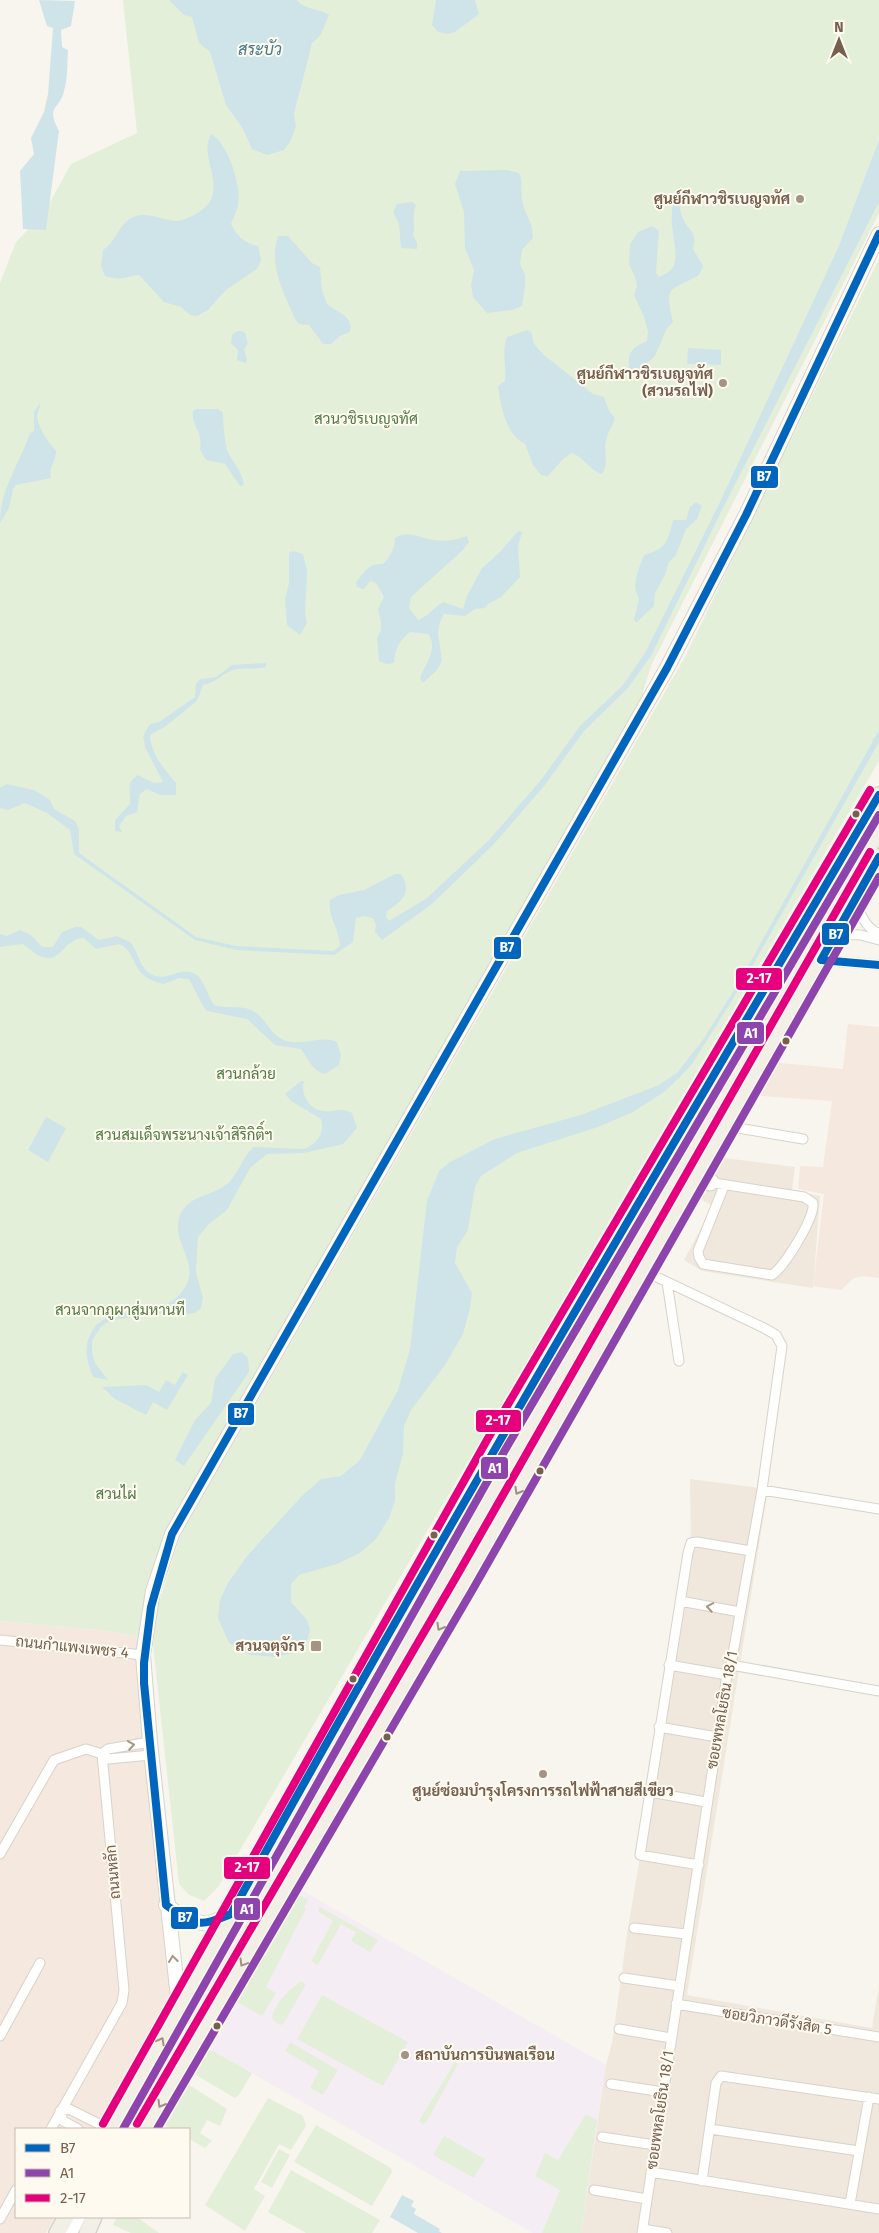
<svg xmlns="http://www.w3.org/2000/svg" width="879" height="2233" font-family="'Fira Sans',Sarabun,sans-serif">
<rect width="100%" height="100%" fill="#f8f5ee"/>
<path fill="#f0e8dc" d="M717,1157L795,1167L792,1190L820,1196L813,1288L702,1271L684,1260L713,1206L697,1197Z
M690,1479L768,1489L687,1995L872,2028L879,1986V2233H581L606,2065L612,2043L627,1934L691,1555Z"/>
<path fill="#f5e8df" d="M848,1024L879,1027V1278L863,1276L854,1278L841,1290L813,1286L824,1194L798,1189L800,1166L823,1167L832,1101L750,1095L770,1062L843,1069Z
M0,1621L100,1630L138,1636L174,1994L172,2005L103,2129H16V2217H55L46,2233H0Z"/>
<path fill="#f5edf4" d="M300,1889L606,2065L581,2233H533L204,2046L237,2002Z"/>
<path fill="#e4efd9" d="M123,0H879V213L651,666L638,708L169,1529L146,1600L138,1636L100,1630L0,1621V283L16,242L44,213L71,164L137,133Z
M879,259V761L219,1886L204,1901L189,1895L179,1884L153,1644L159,1603L180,1536L685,657Z
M297,1894L308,1900L304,1907L306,1909L266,1987L276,1993L262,2016L237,2002Z
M320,1907L378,1940L370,1952L351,1941L356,1932L341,1924L318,1965L311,1961L333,1921L318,1911Z
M301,1981L306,1984L283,2025L276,2023L272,2018C275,2001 289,1991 301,1981Z
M322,1995L408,2042L383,2086L297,2039Z
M290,2042L338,2070L323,2095L310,2088L319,2071L285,2051Z
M204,2046L252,2073L239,2095L235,2098L189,2071Z
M455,2062L458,2064L426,2123L423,2124L419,2121Z
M183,2081L227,2109L220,2126L207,2120L200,2133L212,2141L205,2148L189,2139V2129H172L159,2122Z
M268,2098L303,2116L306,2126L291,2150L279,2144L254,2189L265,2196L245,2231L205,2205Z
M586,2114L597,2120L581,2233H542L560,2190L535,2176L545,2153L558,2160Z
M316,2125L391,2168L392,2172L372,2206L294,2162Z
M444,2136L485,2159L474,2178L433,2155Z
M279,2149L290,2155L272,2188L261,2182Z
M291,2170L380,2220L372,2233H306L268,2212Z
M117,2217H137L159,2233H131L113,2225Z"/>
<path fill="#cfe4e8" d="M39,0L75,1L71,26L61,30L62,47L68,50C67,63 68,78 64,91C60,110 45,105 59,131L46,230L23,229L20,171L34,154L31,138L44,112L48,94L53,28L47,26Z
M169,0H297C304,10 319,8 329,15L320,36L312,43L294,114L296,126L290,142L284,150L267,155L252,149L243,129L226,105L210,52L199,43L192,17L184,15Z
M436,0H475L479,14L455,32L448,34L438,32L432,25Z
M211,134C228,143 244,190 237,209C235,215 233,218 231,224C238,237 244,243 258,246L261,259L258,268L226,290L208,310L197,316L190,315L181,307L164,302L139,275C124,277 121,281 105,276L101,266L103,250C115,243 117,229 127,221C142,208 160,220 175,221C187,221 209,209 212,197C219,176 200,153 211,134Z
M879,140V202L722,510L651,656L628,688L584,731L545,785L493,845L432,904L382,940L375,932L376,925L373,918L363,916L356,918L353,942L334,955L236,950L195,940L74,854L70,830L47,813L25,803L8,810L0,808V788L7,784L34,790L50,800L54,809L75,821L79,829V853L196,937L236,946L333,951L340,946C340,930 327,915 330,900L339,895L364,890L395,874H401C412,892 404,900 387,911L386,917L389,921L427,898L489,840L541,780L580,726L623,685L645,653L719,504L838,248Z
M507,170L519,173C524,183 520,190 522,200C525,216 533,220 533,238L522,250L520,264L525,275V287L522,306L512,310L487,313L473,297L471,285L474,270L465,248L464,212L455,184L460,171Z
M677,194L681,195C680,202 679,209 682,216C687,232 698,228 693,249L703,266L699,275C670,292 664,283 673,322L666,330L655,356L637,372H629C628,353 629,349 647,341L648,332L644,317L634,295L637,286L635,277L629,264L630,244L638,232L652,226L659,231L656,273L659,277C665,274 672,271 674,265C680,246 664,219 677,194Z
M412,202L416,205C411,218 416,224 413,236L417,242V249L401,248L399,224L393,212L397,204Z
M278,236H288L312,263L320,267L322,290L327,304C337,313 354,315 350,332L340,336L331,344H323L309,325L299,324L295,319C284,293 268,266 278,236Z
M527,330L531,332L534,344L544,355L593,394L604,397L609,411L615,418C613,426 609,430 607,437C602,451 610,462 602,474C589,470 585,458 572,453L564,458L548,476L541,475L533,465L525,444C505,434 501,406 498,386L505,381C507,365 501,353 507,337Z
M237,331H242L245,333L248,343L244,349L247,360L246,363L237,360L238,350L231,343L232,335Z
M688,348L721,350V365L687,364Z
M40,403C40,408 38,411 37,415C36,423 49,445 56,450C57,461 48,467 51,478L16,485L13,489L9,508L0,523C0,489 19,465 30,433L34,431V412Z
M196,409H218L223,413C223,421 225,446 228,452C234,464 242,471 244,485L240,486L225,464L206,460L200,450C203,428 191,427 193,411Z
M696,502L702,506L697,519L686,529L676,555L669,562L665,575L655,593L654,606L636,623L634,619L639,599C631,584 638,571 644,555C667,548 667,543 673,520H686L690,507Z
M518,531L522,532L518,546L520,577L501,597L488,604L485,608L475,609L465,616L444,614L440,622L438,633L442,661L437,670L423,683L420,678C425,664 439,648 428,634L410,632C399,641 395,649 394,663L386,664L379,661L377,638L381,630V623L378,609L384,597L376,583L370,581L364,589L357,587L356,582C365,572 368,563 383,564C390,558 395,547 395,538C408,529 421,539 434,540C446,542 456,540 467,536L469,542L463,550L411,597L409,608L418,620C429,616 433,608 443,602L463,609L467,596L482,568L500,552Z
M293,551L303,554L307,570L305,613L307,623L300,635L287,625L285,599L289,583V553Z
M266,663V667C255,670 241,667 233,670C222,674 217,682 203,685L197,701L166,726L150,735C151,754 164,769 176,783V795H160L147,789L140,794L137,812L126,816L119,826L122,832L115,831V820L130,804C131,792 125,783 138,775L154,783L163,782L145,747L143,736L150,724L159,722L195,697L196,684L200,679L216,677L232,665Z
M879,730V742L741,986L692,1064L679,1078L664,1092L633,1112L598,1127L517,1153L481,1176L475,1187L468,1230L457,1247L455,1263L472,1293L470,1308L463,1334L445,1365L411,1410L404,1426L403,1454L395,1483V1501L389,1518L376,1539L360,1553L337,1564L299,1575L291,1584V1602L307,1620L310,1629L307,1642L293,1653L276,1657L250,1655L229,1643L218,1618L220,1600L228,1583L247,1556L301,1497L321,1479L341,1476L360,1460L398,1390L410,1349L427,1201L439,1171L450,1162L495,1139L581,1115L659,1085L678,1072L704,1038L738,984Z
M75,927H81L99,940L117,936L130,942C139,952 138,966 151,974C168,984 183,962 199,977C206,985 208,997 214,1005C228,1010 243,1003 256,1013C268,1021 271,1037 287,1041C304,1046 320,1035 337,1042L341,1055L339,1065L325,1074C312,1071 309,1060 301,1049L275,1045L247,1019L207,1011L203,1006L189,979L179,978L164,984C128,977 139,952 119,944L96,949L84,938C66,938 61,960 47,958C36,957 31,949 23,944L0,947V934L7,936L20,930L31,935L42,947H53L62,932Z
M301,1081H304C300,1094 310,1111 324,1111C335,1112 341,1107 352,1113L357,1128L343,1144L304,1153L267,1154L250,1168L227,1210L209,1224L198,1237L196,1273L203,1297L201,1308L195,1313L189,1314L170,1312L119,1319L106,1323L100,1328L92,1341V1352L95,1363L108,1380L93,1377C87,1362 83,1348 91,1333C108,1301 154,1321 178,1296C207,1266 171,1247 179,1218C186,1195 211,1197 227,1184C239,1174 242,1156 254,1147L304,1149C316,1145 326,1132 321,1119L291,1101L285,1094Z
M46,1117L66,1128L48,1162L28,1150Z
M242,1352L248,1358L249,1372L184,1466L175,1460L195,1420L211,1403L215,1379L233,1354Z
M183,1372L188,1375L167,1410L153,1402L146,1415L115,1399L102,1387L146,1385L159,1392L166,1380L175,1385Z
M402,2195L414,2201L411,2206L416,2209L414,2214L440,2229L439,2231L442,2233H418L390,2217Z"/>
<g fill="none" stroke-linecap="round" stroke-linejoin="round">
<defs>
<path id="street" d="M855,898C859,911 865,929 879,933
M836,934L861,935L879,940
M821,960L879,965
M726,1126L803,1139
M706 1182a4 4 0 1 1 8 0a4 4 0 1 1-8 0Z
M714,1183L804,1197L813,1203C815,1218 784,1267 772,1275L703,1264L699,1257L698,1251L724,1186
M667,1282L679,1361
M762,1490L879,1509
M680,1601L740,1612
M0,1640L143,1655
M669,1665L727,1675
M731,1665L879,1691
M659,1727L717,1737
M150,1742L108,1749L102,1754L108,1759L151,1755
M650,1792L706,1802
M0,1854L54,1760L86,1749L102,1754L124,1990L122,2003L51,2129
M699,1865L640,1855L688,1553L691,1543L697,1542L751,1551
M634,1928L686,1934
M624,1978L679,1986
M676,2004L879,2037
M619,2029L671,2038
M0,2036L40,1963
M611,2084L663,2092
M78,2129L63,2121L60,2111L69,2109L109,2129
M710,2129L859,2151
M602,2137L655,2145
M651,2172L879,2209
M702,2181L716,2083L721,2076L879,2099
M594,2190L647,2199
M850,2204L869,2097
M0,2219L16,2190
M643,2229L667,2233
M642,2233L727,1675L731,1665L762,1490L782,1346L776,1335L764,1328L644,1271"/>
<path id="secondary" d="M166,1905L187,1920L208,1924L231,1914
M179,2007L150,1742L143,1655L153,1591L172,1534L667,668L746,515L879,234
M125,2129L180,2035
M70,2233L78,2217"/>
<path id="primary" d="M174,2073L181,2032L581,1343L747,1064L879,830
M112,2129C257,1868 402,1606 552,1348C660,1163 771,980 879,795
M146,2129L464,1584L879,857
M57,2233L66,2217
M87,2233L94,2217"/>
</defs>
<use href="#street" stroke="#d7d2cc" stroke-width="11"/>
<use href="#secondary" stroke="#d8d2cc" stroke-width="16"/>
<use href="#primary" stroke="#d9d2cb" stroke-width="18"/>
<use href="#street" stroke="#fefefc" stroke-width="9"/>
<use href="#secondary" stroke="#fefefc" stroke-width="14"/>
<use href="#primary" stroke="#f2efe7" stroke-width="15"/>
<defs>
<path id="bus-1" d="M879,234L746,515L667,668L172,1534L151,1607L144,1663V1683L166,1905C194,1925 198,1928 231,1914C440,1537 660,1166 879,795
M879,857L821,960L879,965"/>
<path id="bus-2" d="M123,2129L505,1450L879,815
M157,2129L473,1589L879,877"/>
<path id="bus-3" d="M103,2124L487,1440L870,790
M137,2124L455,1579L870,852"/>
</defs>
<use href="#bus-1" stroke="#fefaf0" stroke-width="11"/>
<use href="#bus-2" stroke="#fefaf0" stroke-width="11"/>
<use href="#bus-3" stroke="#fefaf0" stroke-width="11"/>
<use href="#bus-1" stroke="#0065bd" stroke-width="8"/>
<use href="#bus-2" stroke="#8e44ad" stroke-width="8"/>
<use href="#bus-3" stroke="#e5007d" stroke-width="8"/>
</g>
<defs><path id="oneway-chevron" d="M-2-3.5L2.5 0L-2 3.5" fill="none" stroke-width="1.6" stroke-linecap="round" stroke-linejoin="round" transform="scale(1.25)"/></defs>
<g stroke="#a19183">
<use href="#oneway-chevron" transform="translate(518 1491) rotate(120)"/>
<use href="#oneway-chevron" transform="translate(440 1627) rotate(120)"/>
<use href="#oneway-chevron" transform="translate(243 1963) rotate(121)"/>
<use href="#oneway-chevron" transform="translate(161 2041) rotate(-61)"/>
<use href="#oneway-chevron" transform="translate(161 2104) rotate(120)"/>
</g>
<g stroke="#a6978a">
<use href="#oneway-chevron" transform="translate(710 1607) rotate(-170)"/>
<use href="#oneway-chevron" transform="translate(131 1745) rotate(-9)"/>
<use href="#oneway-chevron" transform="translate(173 1959) rotate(-97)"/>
</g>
<g fill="#a49485" stroke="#fefaf0" stroke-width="2">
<circle cx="800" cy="199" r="5"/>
<circle cx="723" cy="383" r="5"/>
<rect x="310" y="1640" width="12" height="12" rx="2.5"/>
<circle cx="543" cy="1774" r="5"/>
<circle cx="405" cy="2055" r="5"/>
</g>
<g fill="#765f4d" stroke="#fefaf0" stroke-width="2">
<circle cx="856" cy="814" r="4.5"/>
<circle cx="786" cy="1041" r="4.5"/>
<circle cx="540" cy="1471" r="4.5"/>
<circle cx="434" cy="1535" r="4.5"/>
<circle cx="353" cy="1679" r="4.5"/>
<circle cx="387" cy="1737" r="4.5"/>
<circle cx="217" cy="2026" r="4.5"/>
</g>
<g text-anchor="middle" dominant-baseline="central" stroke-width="4" stroke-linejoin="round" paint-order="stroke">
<g font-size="15" font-weight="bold" fill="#765f4d" stroke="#fefaf0" text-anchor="end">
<text x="790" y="199">ศูนย์กีฬาวชิรเบญจทัศ</text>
<text x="713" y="374">ศูนย์กีฬาวชิรเบญจทัศ<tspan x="713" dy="17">(สวนรถไฟ)</tspan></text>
<text x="305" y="1646">สวนจตุจักร</text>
<text x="543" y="1791" text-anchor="middle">ศูนย์ซ่อมบำรุงโครงการรถไฟฟ้าสายสีเขียว</text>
<text x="415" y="2055" text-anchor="start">สถาบันการบินพลเรือน</text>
</g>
<g font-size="15" fill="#527b45" stroke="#fefaf0">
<text x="366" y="419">สวนวชิรเบญจทัศ</text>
<text x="246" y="1074">สวนกล้วย</text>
<text x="184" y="1135">สวนสมเด็จพระนางเจ้าสิริกิติ์ฯ</text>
<text x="120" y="1310">สวนจากภูผาสู่มหานที</text>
<text x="116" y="1494">สวนไผ่</text>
</g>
<g font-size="15" fill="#765f4d" stroke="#fefaf0">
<text transform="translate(72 1647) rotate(6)">ถนนกำแพงเพชร 4</text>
<text transform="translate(722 1710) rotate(-80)">ซอยพหลโยธิน 18/1</text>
<text transform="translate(113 1872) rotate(-95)">ถนนหลัก</text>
<text transform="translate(777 2021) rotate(9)">ซอยวิภาวดีรังสิต 5</text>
<text transform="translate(660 2110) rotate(-82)">ซอยพหลโยธิน 18/1</text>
</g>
<g font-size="16" font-style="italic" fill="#477a89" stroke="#fefaf0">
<text x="260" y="49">สระบัว</text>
</g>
</g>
<g stroke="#fefaf0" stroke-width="2">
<rect x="750" y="465" width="29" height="24" rx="5" fill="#0065bd"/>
<rect x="821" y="922" width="29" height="24" rx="5" fill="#0065bd"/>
<rect x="493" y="936" width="29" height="24" rx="5" fill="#0065bd"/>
<rect x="735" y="967" width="48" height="24" rx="5" fill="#e5007d"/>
<rect x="736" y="1021" width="29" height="24" rx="5" fill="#8e44ad"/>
<rect x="227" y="1402" width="28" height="24" rx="5" fill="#0065bd"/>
<rect x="475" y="1409" width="47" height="24" rx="5" fill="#e5007d"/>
<rect x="480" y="1456" width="29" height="24" rx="5" fill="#8e44ad"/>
<rect x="223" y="1856" width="48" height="24" rx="5" fill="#e5007d"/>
<rect x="233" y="1897" width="28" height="24" rx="5" fill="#8e44ad"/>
<rect x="170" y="1906" width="29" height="24" rx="5" fill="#0065bd"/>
</g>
<g font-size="14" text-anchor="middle" font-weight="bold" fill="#fff">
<text x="764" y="481">B7</text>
<text x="836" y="939">B7</text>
<text x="507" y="952">B7</text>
<text x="759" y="983">2-17</text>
<text x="751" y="1038">A1</text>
<text x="241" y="1418">B7</text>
<text x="498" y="1425">2-17</text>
<text x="495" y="1473">A1</text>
<text x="247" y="1872">2-17</text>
<text x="247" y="1914">A1</text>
<text x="185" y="1922">B7</text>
</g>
<rect x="15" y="2128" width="175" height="90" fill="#fefaf0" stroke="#c8bcaf"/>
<rect x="25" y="2144" width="25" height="8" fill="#0065bd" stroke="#c8bcaf"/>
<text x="60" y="2153" font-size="15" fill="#765f4d">B7</text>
<rect x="25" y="2169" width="25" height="8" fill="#8e44ad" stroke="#c8bcaf"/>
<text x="60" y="2178" font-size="15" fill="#765f4d">A1</text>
<rect x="25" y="2194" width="25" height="8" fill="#e5007d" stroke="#c8bcaf"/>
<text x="60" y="2203" font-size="15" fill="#765f4d">2-17</text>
<g transform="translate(839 40)" stroke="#fefaf0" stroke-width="4" paint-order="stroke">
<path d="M0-4L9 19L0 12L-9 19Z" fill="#765f4d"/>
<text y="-8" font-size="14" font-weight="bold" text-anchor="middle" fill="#765f4d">N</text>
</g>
</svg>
